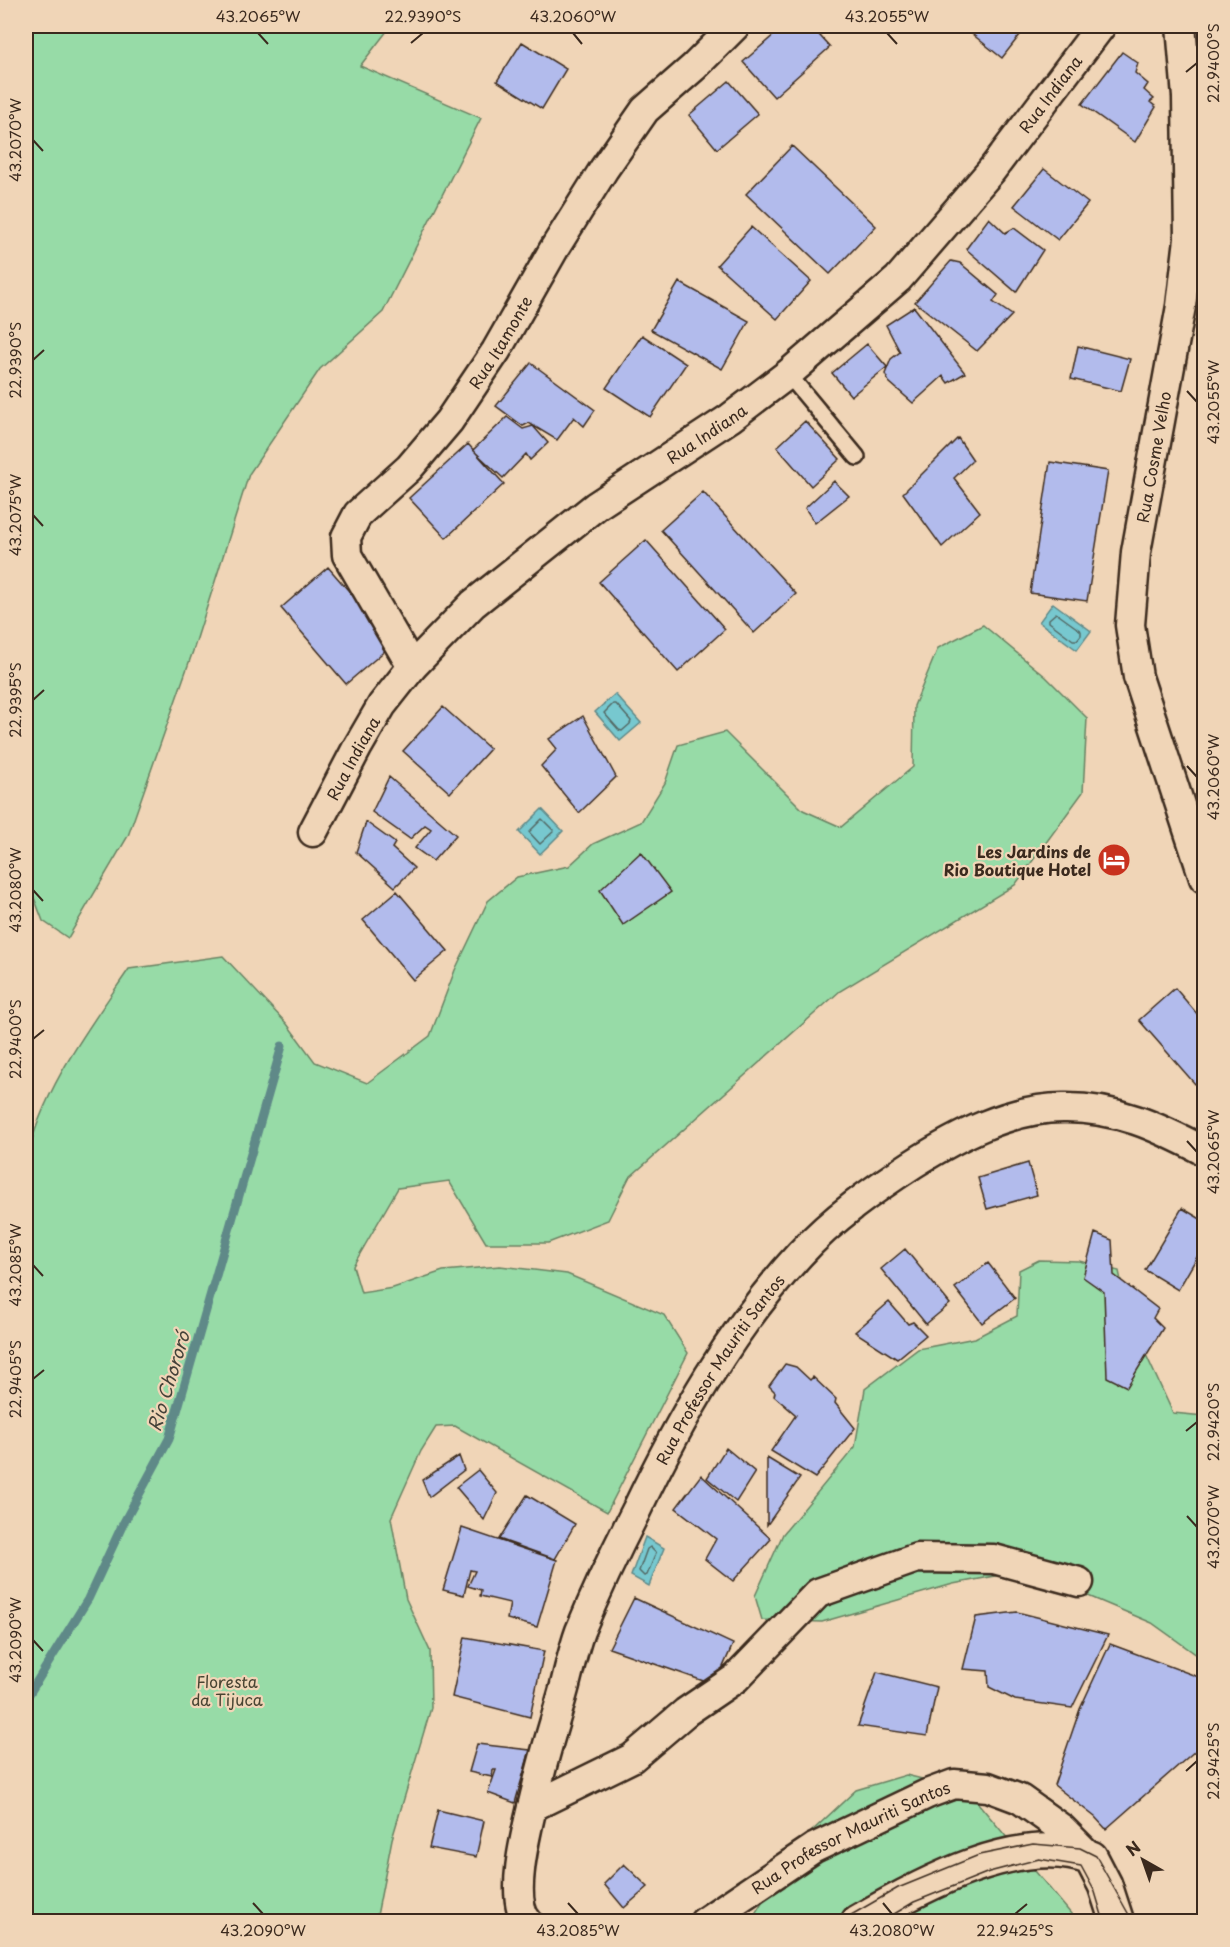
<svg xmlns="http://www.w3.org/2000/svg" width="1230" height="1947" font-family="'Playpen Sans',sans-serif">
<rect width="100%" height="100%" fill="#f0d5b7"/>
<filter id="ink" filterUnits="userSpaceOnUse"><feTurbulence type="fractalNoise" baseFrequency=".0167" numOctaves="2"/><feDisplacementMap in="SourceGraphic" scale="12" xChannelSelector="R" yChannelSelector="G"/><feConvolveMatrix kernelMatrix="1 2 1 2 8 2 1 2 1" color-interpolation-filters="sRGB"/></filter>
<g filter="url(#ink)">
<path fill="#97dba7" stroke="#698262" stroke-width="1.5" d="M26,26H391L360,66L481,118L383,312L320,369L249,474L193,651L128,836L68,938L43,921L28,882L26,815Z
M983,625L1046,677L1087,718L1083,792L1015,885L840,991L629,1178L608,1220L548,1243H486L449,1181L398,1188L353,1266L361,1293L393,1288L443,1271L500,1266L567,1274L664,1315L688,1353L607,1512L455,1426L436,1427L421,1451L391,1518L406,1599L430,1651L431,1708L392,1839L376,1921L26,1922V1163C41,1091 88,1029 129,969L223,956L287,1024L315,1062L367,1083L430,1036L455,970L488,901L517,877L569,866L593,844L641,822L665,783L678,745L725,732L803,810L841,827L913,767L914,706L938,648Z
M1039,1260L1079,1261L1119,1271L1129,1318L1173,1413L1204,1416V1660L1152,1623L1027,1570L953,1584L822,1622L762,1620L755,1596L783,1534L855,1447L865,1389L918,1349L975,1338L1017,1316L1019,1270Z
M906,1775L967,1790L1077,1921L750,1922L796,1846L856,1790Z"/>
<path fill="#77c8cf" stroke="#5f8988" stroke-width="1.5" d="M1053,603L1091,631L1077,650L1039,622Z
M615,694L641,723L620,741L595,712Z
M542,809L563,831L540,854L519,832Z
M645,1537L664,1548L649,1586L631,1576Z"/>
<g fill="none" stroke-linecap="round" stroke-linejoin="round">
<path stroke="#536965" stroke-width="1.5" d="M1056,613L1081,631V635L1077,640H1073L1049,622V619Z
M613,704H616L631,721L630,724L622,731L619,730L604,713Z
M542,819L554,831L540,844L529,832Z
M650,1547L656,1553L647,1575L644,1576L639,1571L647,1549Z"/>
<path stroke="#5f8988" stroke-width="9" d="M26,1699L88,1599L122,1526L169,1439L282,1046"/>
</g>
<path fill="#b2bbec" stroke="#3b2a1e" stroke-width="1.5" d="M784,26H811L830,47L774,97L743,62Z
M971,26H1027L1002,58L967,30Z
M522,42L566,69L542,109L497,81Z
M1122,52L1138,63L1135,73L1148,84L1144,90L1154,99L1150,102L1156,107L1135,142L1082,104Z
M729,81L758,114L717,149L689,115Z
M792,146L876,226L830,274L746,194Z
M1044,169L1088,203L1058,240L1014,206Z
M989,218L1005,233L1014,228L1043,250L1016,292L966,249Z
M751,227L811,281L777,319L717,265Z
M951,261L960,263L998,295L993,302L1012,315L977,351L915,302Z
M679,282L749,321L722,369L651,330Z
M914,307L965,373L948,383L943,376L913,403L889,382L885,374L891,359L900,352L886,325Z
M642,335L686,364L650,417L606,388Z
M867,344L887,367L851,396L832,373Z
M1078,346L1130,359L1121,391L1071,379Z
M531,363L595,410L584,426L574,417L557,440L529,423L523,426L496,406Z
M507,417L523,429L533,426L548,443L530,460L526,454L503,478L473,450Z
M805,421L840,459L811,486L777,447Z
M958,438L973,460L954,478L980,512L942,547L903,493Z
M468,444L504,484L446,538L409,498Z
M1050,462L1108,471L1087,601L1030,593Z
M834,481L849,496L815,523L805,508Z
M703,492L796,594L754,633L661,530Z
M646,540L725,629L678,672L599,582Z
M328,567L394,643L346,684L281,608Z
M443,707L490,749L450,793L403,751Z
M583,716L616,777L579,813L541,766L557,749L549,739Z
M389,777L456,835L433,861L415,848L431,829L425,825L410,839L372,812Z
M366,822L395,843L392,848L414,868L395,887L356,852Z
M641,852L671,892L623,925L600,890Z
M397,891L448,951L413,980L363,920Z
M1175,988L1204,1022V1076L1195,1084L1139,1020Z
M1028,1163L1037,1195L987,1209L978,1178Z
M1182,1208L1204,1221V1245L1178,1290L1145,1270Z
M1095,1233L1112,1240L1114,1275L1158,1309L1153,1318L1163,1328L1127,1387L1107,1377L1104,1292L1083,1277Z
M905,1249L950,1304L926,1324L881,1269Z
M988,1263L1015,1298L982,1323L955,1288Z
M889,1302L908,1324L913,1322L926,1335L897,1359L855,1332Z
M785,1364L796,1367L810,1380L813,1377L836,1399L835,1403L855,1428L815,1478L771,1451L796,1415L774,1396L775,1392L769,1386Z
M726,1448L755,1472L736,1502L707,1478Z
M459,1456L464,1470L429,1497L422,1480Z
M767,1458L800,1478L767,1525Z
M478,1470L497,1493L484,1520L456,1487Z
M701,1475L771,1539L733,1581L705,1559L716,1539L676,1508Z
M527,1495L575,1524L555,1559L499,1539Z
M462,1528L557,1560L537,1627L507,1619L510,1603L480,1596L481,1590L468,1586L475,1571L470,1570L464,1595L443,1590Z
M634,1598L733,1644L715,1685L609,1648Z
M1017,1612L1108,1635L1072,1708L1015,1700L989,1687L988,1671L963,1669L976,1617Z
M465,1637L544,1651L530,1717L452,1697Z
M1110,1644L1204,1679V1743L1106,1829L1095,1817L1054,1785L1080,1709Z
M877,1672L937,1687L927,1736L858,1726Z
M477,1744L530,1750L515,1803L488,1793L496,1770H493L492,1777L469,1772Z
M438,1810L484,1821L476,1857L429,1848Z
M624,1864L648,1887L624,1908L604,1884Z"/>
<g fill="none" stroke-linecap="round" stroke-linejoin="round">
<defs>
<path id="service" d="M788,374L857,457"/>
<g id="minor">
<path d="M1181,26L1187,97L1189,239L1181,306L1136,552L1130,625L1138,677L1204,878"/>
<path id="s1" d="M412,667L347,555L346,537L358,514L409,468L449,421L496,351L554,249L604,169L645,110L694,67L735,26"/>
<path id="s2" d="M313,832L357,748L382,705L412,667L473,604L596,506L730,418L788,374L898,279L991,171L1101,26"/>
<path d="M532,1807L632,1758L686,1712L736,1678L818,1593L917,1558L994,1559L1079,1582"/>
<path id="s3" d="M528,1922C506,1898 530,1817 537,1787C544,1754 555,1722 564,1689C569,1670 573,1650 580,1631C597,1590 616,1550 636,1511C680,1419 731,1329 800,1254C833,1218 873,1190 913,1164C957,1136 1010,1108 1063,1108C1116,1107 1158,1127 1204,1151"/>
<path id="s4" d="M704,1922L814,1848L927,1794L954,1784L988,1787L1020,1799L1062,1829L1091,1858"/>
</g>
<path id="tertiary" d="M858,1922C920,1886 1019,1831 1091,1858L1105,1885L1117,1922"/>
</defs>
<use href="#service" stroke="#3b2a1e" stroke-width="20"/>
<use href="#minor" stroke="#3b2a1e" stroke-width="33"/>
<use href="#tertiary" stroke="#3b2a1e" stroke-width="38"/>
<use href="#service" stroke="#f0d5b7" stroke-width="15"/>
<use href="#minor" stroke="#f0d5b7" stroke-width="28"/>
<use href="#tertiary" stroke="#f0d5b7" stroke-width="33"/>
<path stroke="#3b2a1e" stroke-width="1.5" d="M839,1922L898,1888L979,1855L1033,1844L1080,1848L1096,1856L1133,1922
M881,1922L914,1902L989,1872L1039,1859L1081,1866L1095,1892L1104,1922"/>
</g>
</g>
<path fill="none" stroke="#3b2a1e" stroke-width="2" d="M258,33L268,44M573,33L582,44M887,33L897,44M411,43L423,33M1186,72L1197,63M33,140L43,151M33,360L44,350M1187,391L1197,402M33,515L43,526M33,700L44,690M1187,766L1197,777M33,890L43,901M33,1039L44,1030M1187,1141L1197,1152M33,1265L43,1276M33,1379L44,1370M1186,1431L1197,1422M1187,1516L1197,1527M33,1640L43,1651M1186,1771L1197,1761M253,1903L263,1914M568,1903L578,1914M883,1903L892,1914M1015,1914L1027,1904"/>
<defs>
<symbol id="hotel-disc" viewBox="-11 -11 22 22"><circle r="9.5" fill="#c8321e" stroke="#f0d5b7"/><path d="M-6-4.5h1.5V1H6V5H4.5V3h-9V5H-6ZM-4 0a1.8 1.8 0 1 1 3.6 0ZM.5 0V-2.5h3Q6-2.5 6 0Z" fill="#fff"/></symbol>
</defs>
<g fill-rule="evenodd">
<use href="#hotel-disc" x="1095" y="841" width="38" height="38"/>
</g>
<g text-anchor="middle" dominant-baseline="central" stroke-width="4.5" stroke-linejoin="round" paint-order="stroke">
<g font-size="16" fill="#3b2a1e" stroke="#f0d5b7">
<text stroke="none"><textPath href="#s2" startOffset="1056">Rua Indiana</textPath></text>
<text stroke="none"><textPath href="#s1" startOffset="398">Rua Itamonte</textPath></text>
<text stroke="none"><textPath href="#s2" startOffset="570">Rua Indiana</textPath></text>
<text transform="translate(1153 457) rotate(-80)">Rua Cosme Velho</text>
<text stroke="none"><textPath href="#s2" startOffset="84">Rua Indiana</textPath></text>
<text stroke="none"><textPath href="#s3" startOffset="598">Rua Professor Mauriti Santos</textPath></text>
<text stroke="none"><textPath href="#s4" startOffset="170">Rua Professor Mauriti Santos</textPath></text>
</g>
<g font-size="16" font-weight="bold" fill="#3b2a1e" stroke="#f0d5b7" text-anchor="end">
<text x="1091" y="851">Les Jardins de<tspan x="1091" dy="18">Rio Boutique Hotel</tspan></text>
</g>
<g font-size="16" fill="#494533" stroke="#f0d5b7">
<text x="227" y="1681">Floresta<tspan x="227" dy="18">da Tijuca</tspan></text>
</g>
<g font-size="18" font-style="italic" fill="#444239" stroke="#f0d5b7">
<text transform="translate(168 1381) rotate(-73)">Rio Chororó</text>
</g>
</g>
<rect width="1230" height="1947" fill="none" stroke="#f0d5b7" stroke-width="66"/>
<g transform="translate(1143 1860) rotate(320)" stroke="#f0d5b7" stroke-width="4.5" paint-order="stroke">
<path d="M0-4.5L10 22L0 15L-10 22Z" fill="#3b2a1e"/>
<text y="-9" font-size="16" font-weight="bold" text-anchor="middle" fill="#3b2a1e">N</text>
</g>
<rect x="33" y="33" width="1164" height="1881" fill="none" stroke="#3b2a1e" stroke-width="2"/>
<g font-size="15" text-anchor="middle" fill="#3b2a1e">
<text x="258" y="22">43.2065°W</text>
<text x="423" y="22">22.9390°S</text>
<text x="573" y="22">43.2060°W</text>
<text x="887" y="22">43.2055°W</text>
<text transform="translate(1214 63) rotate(-90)" y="5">22.9400°S</text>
<text transform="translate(16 140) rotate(-90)" y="5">43.2070°W</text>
<text transform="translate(16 360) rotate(-90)" y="5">22.9390°S</text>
<text transform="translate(1214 402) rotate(-90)" y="5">43.2055°W</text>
<text transform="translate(16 515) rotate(-90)" y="5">43.2075°W</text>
<text transform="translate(16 700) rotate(-90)" y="5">22.9395°S</text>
<text transform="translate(1214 777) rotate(-90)" y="5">43.2060°W</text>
<text transform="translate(16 890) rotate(-90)" y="5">43.2080°W</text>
<text transform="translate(16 1039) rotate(-90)" y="5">22.9400°S</text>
<text transform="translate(1214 1152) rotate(-90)" y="5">43.2065°W</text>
<text transform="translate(16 1265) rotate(-90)" y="5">43.2085°W</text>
<text transform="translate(16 1379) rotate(-90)" y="5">22.9405°S</text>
<text transform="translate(1214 1422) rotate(-90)" y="5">22.9420°S</text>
<text transform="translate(1214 1527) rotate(-90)" y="5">43.2070°W</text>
<text transform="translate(16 1640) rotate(-90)" y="5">43.2090°W</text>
<text transform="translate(1214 1761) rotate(-90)" y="5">22.9425°S</text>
<text x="263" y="1936">43.2090°W</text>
<text x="578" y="1936">43.2085°W</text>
<text x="892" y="1936">43.2080°W</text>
<text x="1015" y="1936">22.9425°S</text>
</g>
</svg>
